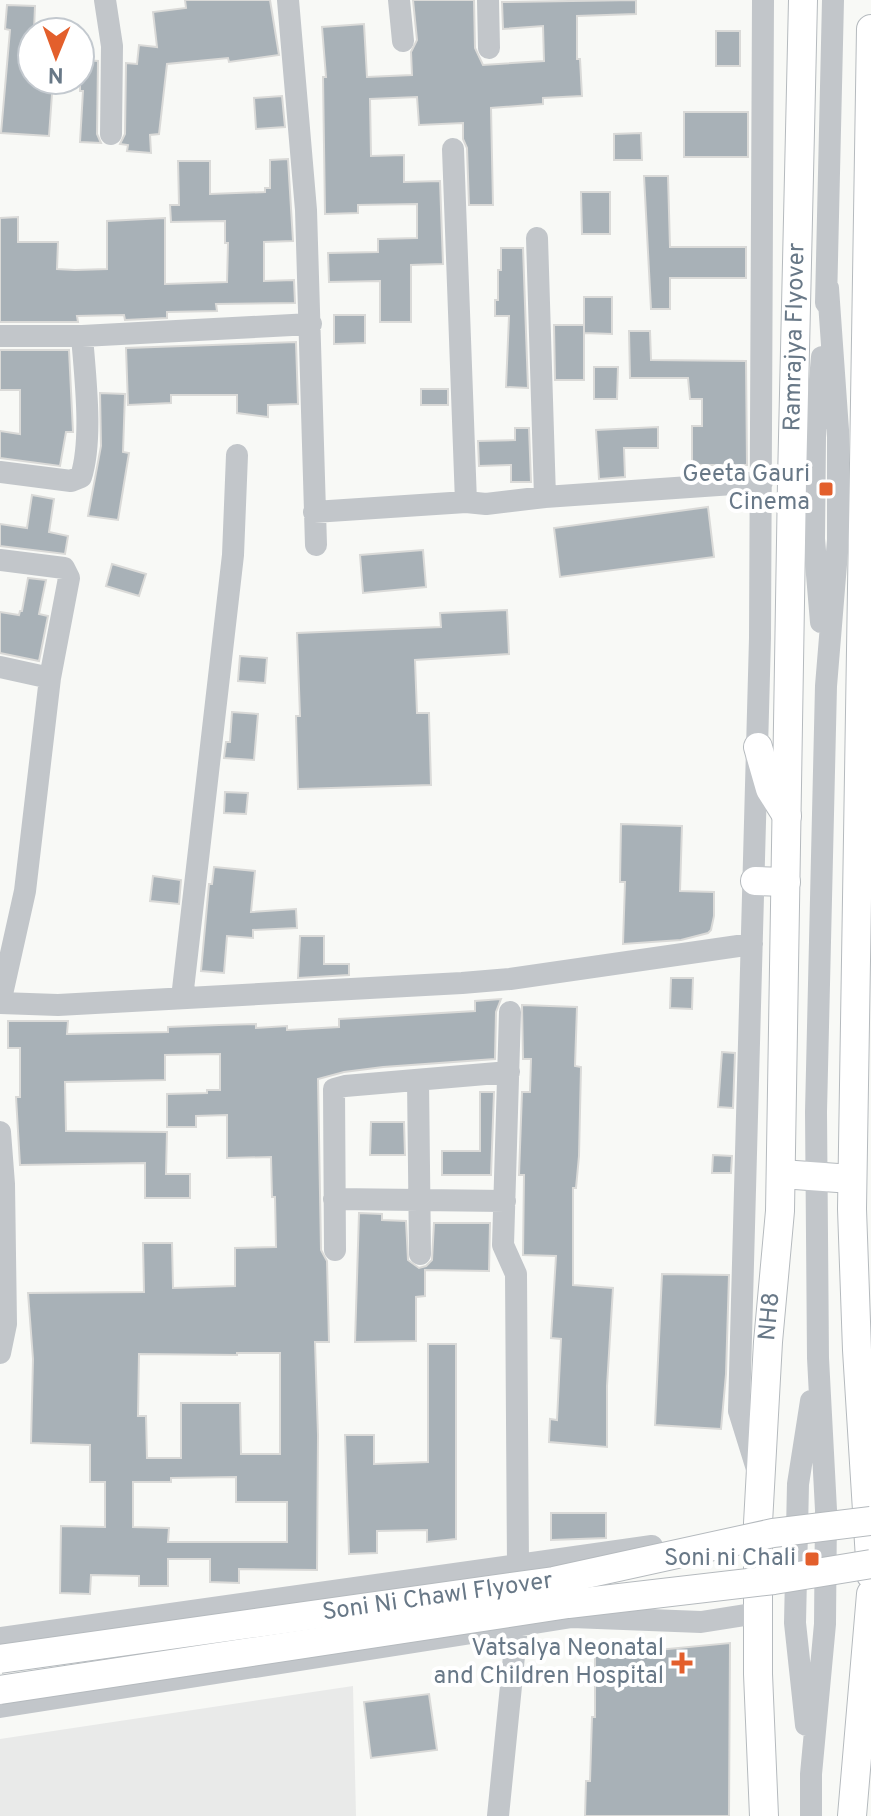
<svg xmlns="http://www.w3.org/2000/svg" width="871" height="1816" font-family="Overpass,sans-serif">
<rect width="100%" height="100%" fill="#f8f9f6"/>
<path fill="#e9eae9" d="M353,1686L356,1816H0V1739Z"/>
<path fill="#a8b1b7" stroke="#dadad8" stroke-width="2" fill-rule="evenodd" d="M185,0H270L279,55L229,62L228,58L167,64L159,134L150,135L151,153L127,151L128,145L120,144L125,134L126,63L137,64L139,45L157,47L153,12L186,8Z
M413,0H474L475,48L483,65L544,61L543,26L503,29L502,2L636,0V14L577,16V59H580L582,96L543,98V104L491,108L493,205H469L467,148L463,139V123L419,125L417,97L370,99L371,156L404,155V182L440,181L443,264L411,265V322H380V281L329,282L328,253L378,252V239L417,238V204L358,205V213L325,214L323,77H326L322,27L364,24L367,77L412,75L411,52L417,40Z
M7,5L35,6L32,80H53L49,136L1,133L10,30L5,29Z
M716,31H740V66H716Z
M83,60L98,61L97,134L101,143L80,142L83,91H80V62Z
M282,96L285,127L256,129L254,98Z
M684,112H748V157H684Z
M641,133L642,160H614V134Z
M288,159L293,241L264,242V281L294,280L295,303L216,304L217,311L167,312V318L125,320L124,315L77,316L78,322H0V218L18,217V242H58L57,269L75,270L107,269V221L165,218V284L227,282L228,243H225V221L171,222L170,205H179L178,161H210V194L265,192V188H270V160Z
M644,176H668L670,247H746V278H670V309H651Z
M581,192H610V234H582Z
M501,248H523L528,388L506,387L509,316H495V300H498V270H501Z
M584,297H612V334L584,333Z
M334,315H365V343L334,344Z
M554,325H584V380H555Z
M629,331H650L651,360L746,361L747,465H692V426H702V399H690L688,378H630Z
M296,342L298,404L268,405V417L237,413V395H171V403L128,405L126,348Z
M0,350H69L73,432H66L60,466L0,458V431L20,434V390H0Z
M594,367H618L617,399H594Z
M421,389H448V405H421Z
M100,393L125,394L123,452L129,453L118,520L88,516L101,446Z
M658,427V448H624L625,477L599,479L596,430Z
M515,428H529L531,482H511V465L479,466L478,441L515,440Z
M32,495L54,499L49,532L68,536L65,554L0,546V524L27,528Z
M708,507L714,557L560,577L554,528Z
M423,550L426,587L363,593L360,555Z
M112,564L146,574L139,596L106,586Z
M28,578L46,580L39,614L48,616L39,661L0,653V612L19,615L20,611H22Z
M507,610L509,654L415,660L417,713H429L431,785L298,789L296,716H300L297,633L441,627L440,613Z
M240,656L267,658L265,683L238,681Z
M232,712L258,714L254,760L224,758L226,742H230Z
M225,792L248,793L246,814L224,813Z
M621,824L682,826L680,891L714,892V916L711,930L708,933L681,940L623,944L625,882H620Z
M214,867L255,871L251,912L296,909L297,928L253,930V938L227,936L224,973L201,971L209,884H212Z
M153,876L181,880L179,904L150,901Z
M300,936H324V964H349V975L298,978Z
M671,978H693L692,1009L670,1008Z
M501,999L496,1012L495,1059L383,1067L344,1072L318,1079L321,1250L327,1261L329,1342H315L318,1435L317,1570L239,1569V1583L210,1582V1559H168V1586H139V1576L91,1575L90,1594L60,1593L61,1526L105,1527V1482H90V1445L31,1443L33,1359L28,1293L144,1292L143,1243H172L173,1288L235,1286V1248L276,1247L275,1197H272L271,1157L227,1158V1115L196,1116V1127H167V1094L207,1093V1090H220V1054L165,1055V1080L65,1082L66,1131L167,1132L166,1174H190V1198H145V1163L20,1165L16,1097H20V1048H8V1021H68L67,1034L168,1032V1027L219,1025L256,1024V1028L287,1026V1030L339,1027V1019L475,1011V1001ZM237,1353H280V1454H241L240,1403H181V1458H147L146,1416H138L139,1354L237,1355ZM236,1477V1502H287V1542H168L169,1528L133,1527V1482H171V1478Z
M522,1005L577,1007L575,1066L581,1067L579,1156L576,1188H573V1285L613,1288L607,1386V1447L549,1442L550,1419L557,1420L561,1339L551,1338L556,1256L523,1255L524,1175H519L522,1092H530L531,1059H523Z
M722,1052L735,1053L733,1108L718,1107Z
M480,1092H494L491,1175H442V1151H480Z
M371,1122H404L405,1155H370Z
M713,1155L732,1156L731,1173H712Z
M359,1213L382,1214V1220L406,1221L408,1260L419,1268L426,1266L432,1260L434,1223H490L489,1271L425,1270V1296L416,1297V1341L355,1342Z
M662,1274L729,1275L726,1374L721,1429L655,1425Z
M428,1344H456V1539L427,1542V1530L377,1531V1553L349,1554L345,1435H374V1464L428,1462Z
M551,1513H606V1538L551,1540Z
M730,1643L729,1816H585L586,1781H590L592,1717H595V1656Z
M429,1694L437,1750L371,1758L364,1702Z"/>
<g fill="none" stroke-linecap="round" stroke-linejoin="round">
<defs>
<g id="major">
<path d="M871,29L852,1209L857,1350L871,1575"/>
<path d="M758,747L770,789L787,816"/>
<path d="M755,881L786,882"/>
<path d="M781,1174L852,1179"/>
<path id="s1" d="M764,1816L758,1674V1523L768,1342L780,1211L792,481L803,0"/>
<path d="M852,1816L871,1594"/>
</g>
</defs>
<use href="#major" stroke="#b5babe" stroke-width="30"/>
<path stroke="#c2c6ca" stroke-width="22" d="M105,0L112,46L111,134
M288,0L306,210L316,545
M399,0L403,41
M488,0L489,48
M453,149L466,502
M537,238L545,497
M826,303L833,0
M0,336H82L311,324
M0,472L71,481L81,477C93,439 85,376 82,336
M314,512L466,502L486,504L545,497L762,482
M0,560L64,568L69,578L50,678L25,891L0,1003
M821,622L814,539L815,437L822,357
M0,667L50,678
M182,998L233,555L237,455
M0,1003L58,1005L462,983L510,979L752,944
M510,1012L503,1245L516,1274L518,1566
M418,1080L420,1254
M0,1132L4,1184L6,1324L0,1353
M334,1199L505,1201
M335,1250L334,1089L345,1086L509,1072
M757,1469L739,1411L760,638L763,0
M0,1638L652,1546
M0,1707L572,1617L701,1622L758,1613
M806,1725L795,1623L798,1484L811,1401
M498,1816L517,1626
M811,1816V1774L825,1624L826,1510L818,1358L816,1112L826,686L838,540V430L828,288"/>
<use href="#major" stroke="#fff" stroke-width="28"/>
<defs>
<g id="major-bridge">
<path id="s2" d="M0,1659L554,1581L773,1533L871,1521"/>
<path d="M0,1690L568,1604L774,1580L871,1564"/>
</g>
</defs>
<use href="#major-bridge" stroke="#b5babe" stroke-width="30" stroke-linecap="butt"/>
<use href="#major-bridge" stroke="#fff" stroke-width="28"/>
</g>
<g fill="#e35f2c" stroke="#fff" stroke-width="3">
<rect x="818" y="481" width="16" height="16" rx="4"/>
<rect x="804" y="1551" width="16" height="16" rx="4"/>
<path d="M678 1651h8v8h8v8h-8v8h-8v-8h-8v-8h8z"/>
</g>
<g text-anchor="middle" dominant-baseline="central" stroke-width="8" stroke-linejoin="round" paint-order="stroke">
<g font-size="24" fill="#687887" stroke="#fff">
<text stroke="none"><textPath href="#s1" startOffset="1480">Ramrajya Flyover</textPath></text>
<text stroke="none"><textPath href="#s1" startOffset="500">NH8</textPath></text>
<text stroke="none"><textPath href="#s2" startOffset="442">Soni Ni Chawl Flyover</textPath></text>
</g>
<g font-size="24" fill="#687887" stroke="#fff" text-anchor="end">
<text x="810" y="475">Geeta Gauri<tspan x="810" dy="28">Cinema</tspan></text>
<text x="796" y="1559">Soni ni Chali</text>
<text x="664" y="1649">Vatsalya Neonatal<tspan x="664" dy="28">and Children Hospital</tspan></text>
</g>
</g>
<g transform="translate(56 56) rotate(181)"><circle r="38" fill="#ffffff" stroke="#c3c9cf" stroke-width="2"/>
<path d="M0-6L14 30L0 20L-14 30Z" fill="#e35f2c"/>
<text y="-12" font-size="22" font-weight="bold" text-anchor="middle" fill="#687887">N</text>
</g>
</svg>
